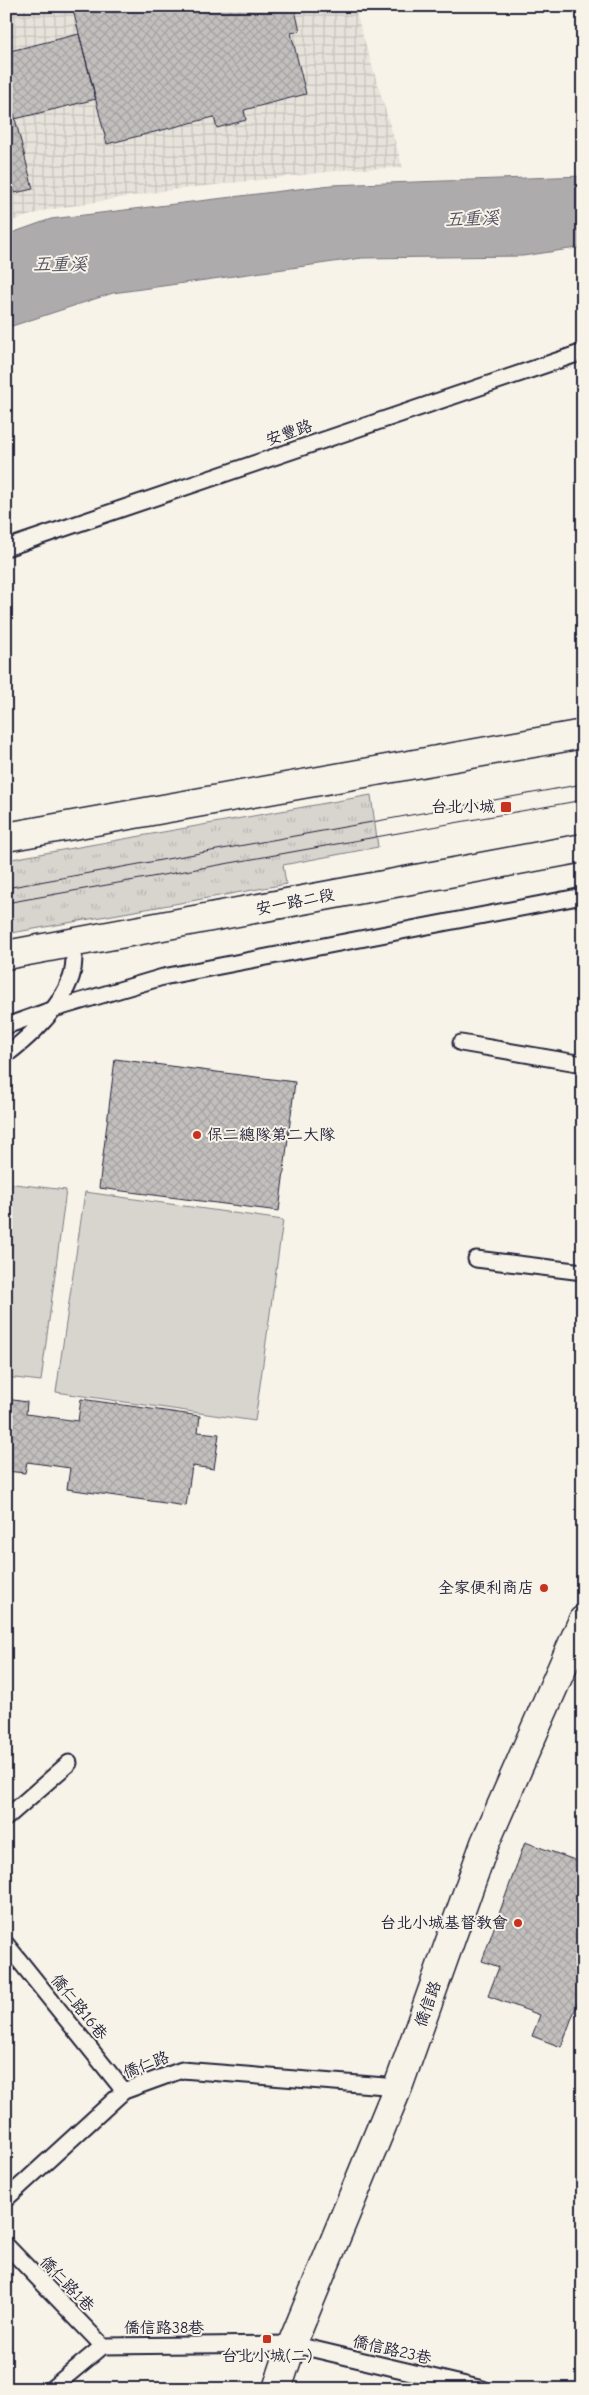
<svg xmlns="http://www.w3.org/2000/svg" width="589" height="2395" font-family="'Comic Neue','LXGW WenKai TC',sans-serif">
<defs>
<pattern id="industrial-grid" width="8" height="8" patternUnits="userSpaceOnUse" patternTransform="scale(1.25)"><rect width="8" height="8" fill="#e7e3db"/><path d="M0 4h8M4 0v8" fill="none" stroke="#c6c2bd"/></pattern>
<pattern id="grass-tufts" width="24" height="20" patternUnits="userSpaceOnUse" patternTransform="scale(1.25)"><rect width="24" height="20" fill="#d8d5cf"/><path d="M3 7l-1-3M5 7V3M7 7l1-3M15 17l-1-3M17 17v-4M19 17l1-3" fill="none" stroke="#b9b7b3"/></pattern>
<pattern id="building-cross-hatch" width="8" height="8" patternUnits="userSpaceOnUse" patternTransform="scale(1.25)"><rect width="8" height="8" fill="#c2bfbd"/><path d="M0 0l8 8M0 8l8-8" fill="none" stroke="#a6a4a3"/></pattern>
</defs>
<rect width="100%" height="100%" fill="#f7f3e8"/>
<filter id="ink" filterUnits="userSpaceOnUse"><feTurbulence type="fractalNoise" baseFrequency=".02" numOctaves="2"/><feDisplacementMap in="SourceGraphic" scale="10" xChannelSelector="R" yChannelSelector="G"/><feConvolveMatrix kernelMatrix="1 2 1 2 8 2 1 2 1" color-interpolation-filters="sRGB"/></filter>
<g filter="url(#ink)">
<path fill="url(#industrial-grid)" d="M6,6H354L403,168L353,169L163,191L47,210L6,223Z"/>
<path fill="url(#grass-tufts)" stroke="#7d7c85" d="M371,795L378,847L283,865L286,884L6,934V860Z"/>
<path fill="#d8d5cf" stroke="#7d7c85" d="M6,1183L66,1190L41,1381L6,1377Z
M85,1192L283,1220L255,1421L56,1392Z"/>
<path fill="#aeabad" stroke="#76747f" d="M583,176V247L523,256L362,258L113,293L6,328V235L51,219L331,185Z"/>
<path fill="url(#building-cross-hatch)" stroke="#22223b" d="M72,6H294L300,31L291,33L306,94L244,110L246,120L217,128L214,117L107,144Z
M79,34L96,99L15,119L6,83V52Z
M6,83L33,189L15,193L10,175L6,176Z
M115,1059L295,1082L279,1211L99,1188Z
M6,1399L27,1402L26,1414L78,1421L81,1399L200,1416L198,1432L219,1434L214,1469L192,1466L186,1506L67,1489L70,1468L27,1462L25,1473L6,1471Z
M525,1842L583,1863V1988L561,2047L532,2036L540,2015L488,1996L499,1967L482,1961Z"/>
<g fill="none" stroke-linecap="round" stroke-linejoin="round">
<defs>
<path id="service" d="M6,548L583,352
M6,1026L51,1010L163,977L583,896
M461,1043L583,1064
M6,1055C31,1036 60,1008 71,978C75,967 74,955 74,943
M476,1259L583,1272
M6,1818L69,1763
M6,1944L124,2091
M6,2199L124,2091L182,2070L398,2087
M6,2245L103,2346
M51,2389L103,2346L292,2344L483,2389"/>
<path id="minor" d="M277,2389L292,2344L398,2087L485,1843L583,1620"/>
<path id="tertiary" d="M6,837L583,734
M6,955L583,848"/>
</defs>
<use href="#service" stroke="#22223b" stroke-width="19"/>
<use href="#minor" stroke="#22223b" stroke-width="31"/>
<use href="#tertiary" stroke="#22223b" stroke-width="31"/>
<use href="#service" stroke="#f7f3e8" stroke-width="15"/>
<use href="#minor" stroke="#f7f3e8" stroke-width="28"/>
<use href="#tertiary" stroke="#f7f3e8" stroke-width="28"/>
<path stroke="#22223b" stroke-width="1" d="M6,888L583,784
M6,903L583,800"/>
</g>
</g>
<g fill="#c8321e" stroke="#f7f3e8" stroke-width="2">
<rect x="500" y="801" width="12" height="12" rx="2.5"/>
<circle cx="197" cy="1135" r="5"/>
<circle cx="544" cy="1588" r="5"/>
<circle cx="518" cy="1923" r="5"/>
<rect x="262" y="2334" width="10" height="10" rx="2.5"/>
</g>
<g text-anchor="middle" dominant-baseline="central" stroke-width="4" stroke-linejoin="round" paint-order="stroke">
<g font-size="16" fill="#22223b" stroke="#f7f3e8">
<text transform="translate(289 433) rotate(-19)">安豐路</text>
<text transform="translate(295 902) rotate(-11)">安一路二段</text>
<text transform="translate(428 2004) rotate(-70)">僑信路</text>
<text transform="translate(79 2007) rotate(51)">僑仁路16巷</text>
<text transform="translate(146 2065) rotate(-21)">僑仁路</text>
<text transform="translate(67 2284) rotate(46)">僑仁路1巷</text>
<text x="164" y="2328">僑信路38巷</text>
<text transform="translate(392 2350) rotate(13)">僑信路23巷</text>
</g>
<g font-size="16" fill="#22223b" stroke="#f7f3e8" text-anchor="end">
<text x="495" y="807">台北小城</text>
<text x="207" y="1135" text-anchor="start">保二總隊第二大隊</text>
<text x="534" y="1588">全家便利商店</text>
<text x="508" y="1923">台北小城基督教會</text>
<text x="267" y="2356" text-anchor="middle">台北小城(二)</text>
</g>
<g font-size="18" font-style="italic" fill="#535263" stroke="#f7f3e8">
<text transform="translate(472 219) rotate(-2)">五重溪</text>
<text x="60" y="264">五重溪</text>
</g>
</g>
<rect width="589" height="2395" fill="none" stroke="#f7f3e8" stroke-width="25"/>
<rect x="12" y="12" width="564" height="2370" fill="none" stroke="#22223b" stroke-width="2" filter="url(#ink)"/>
</svg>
